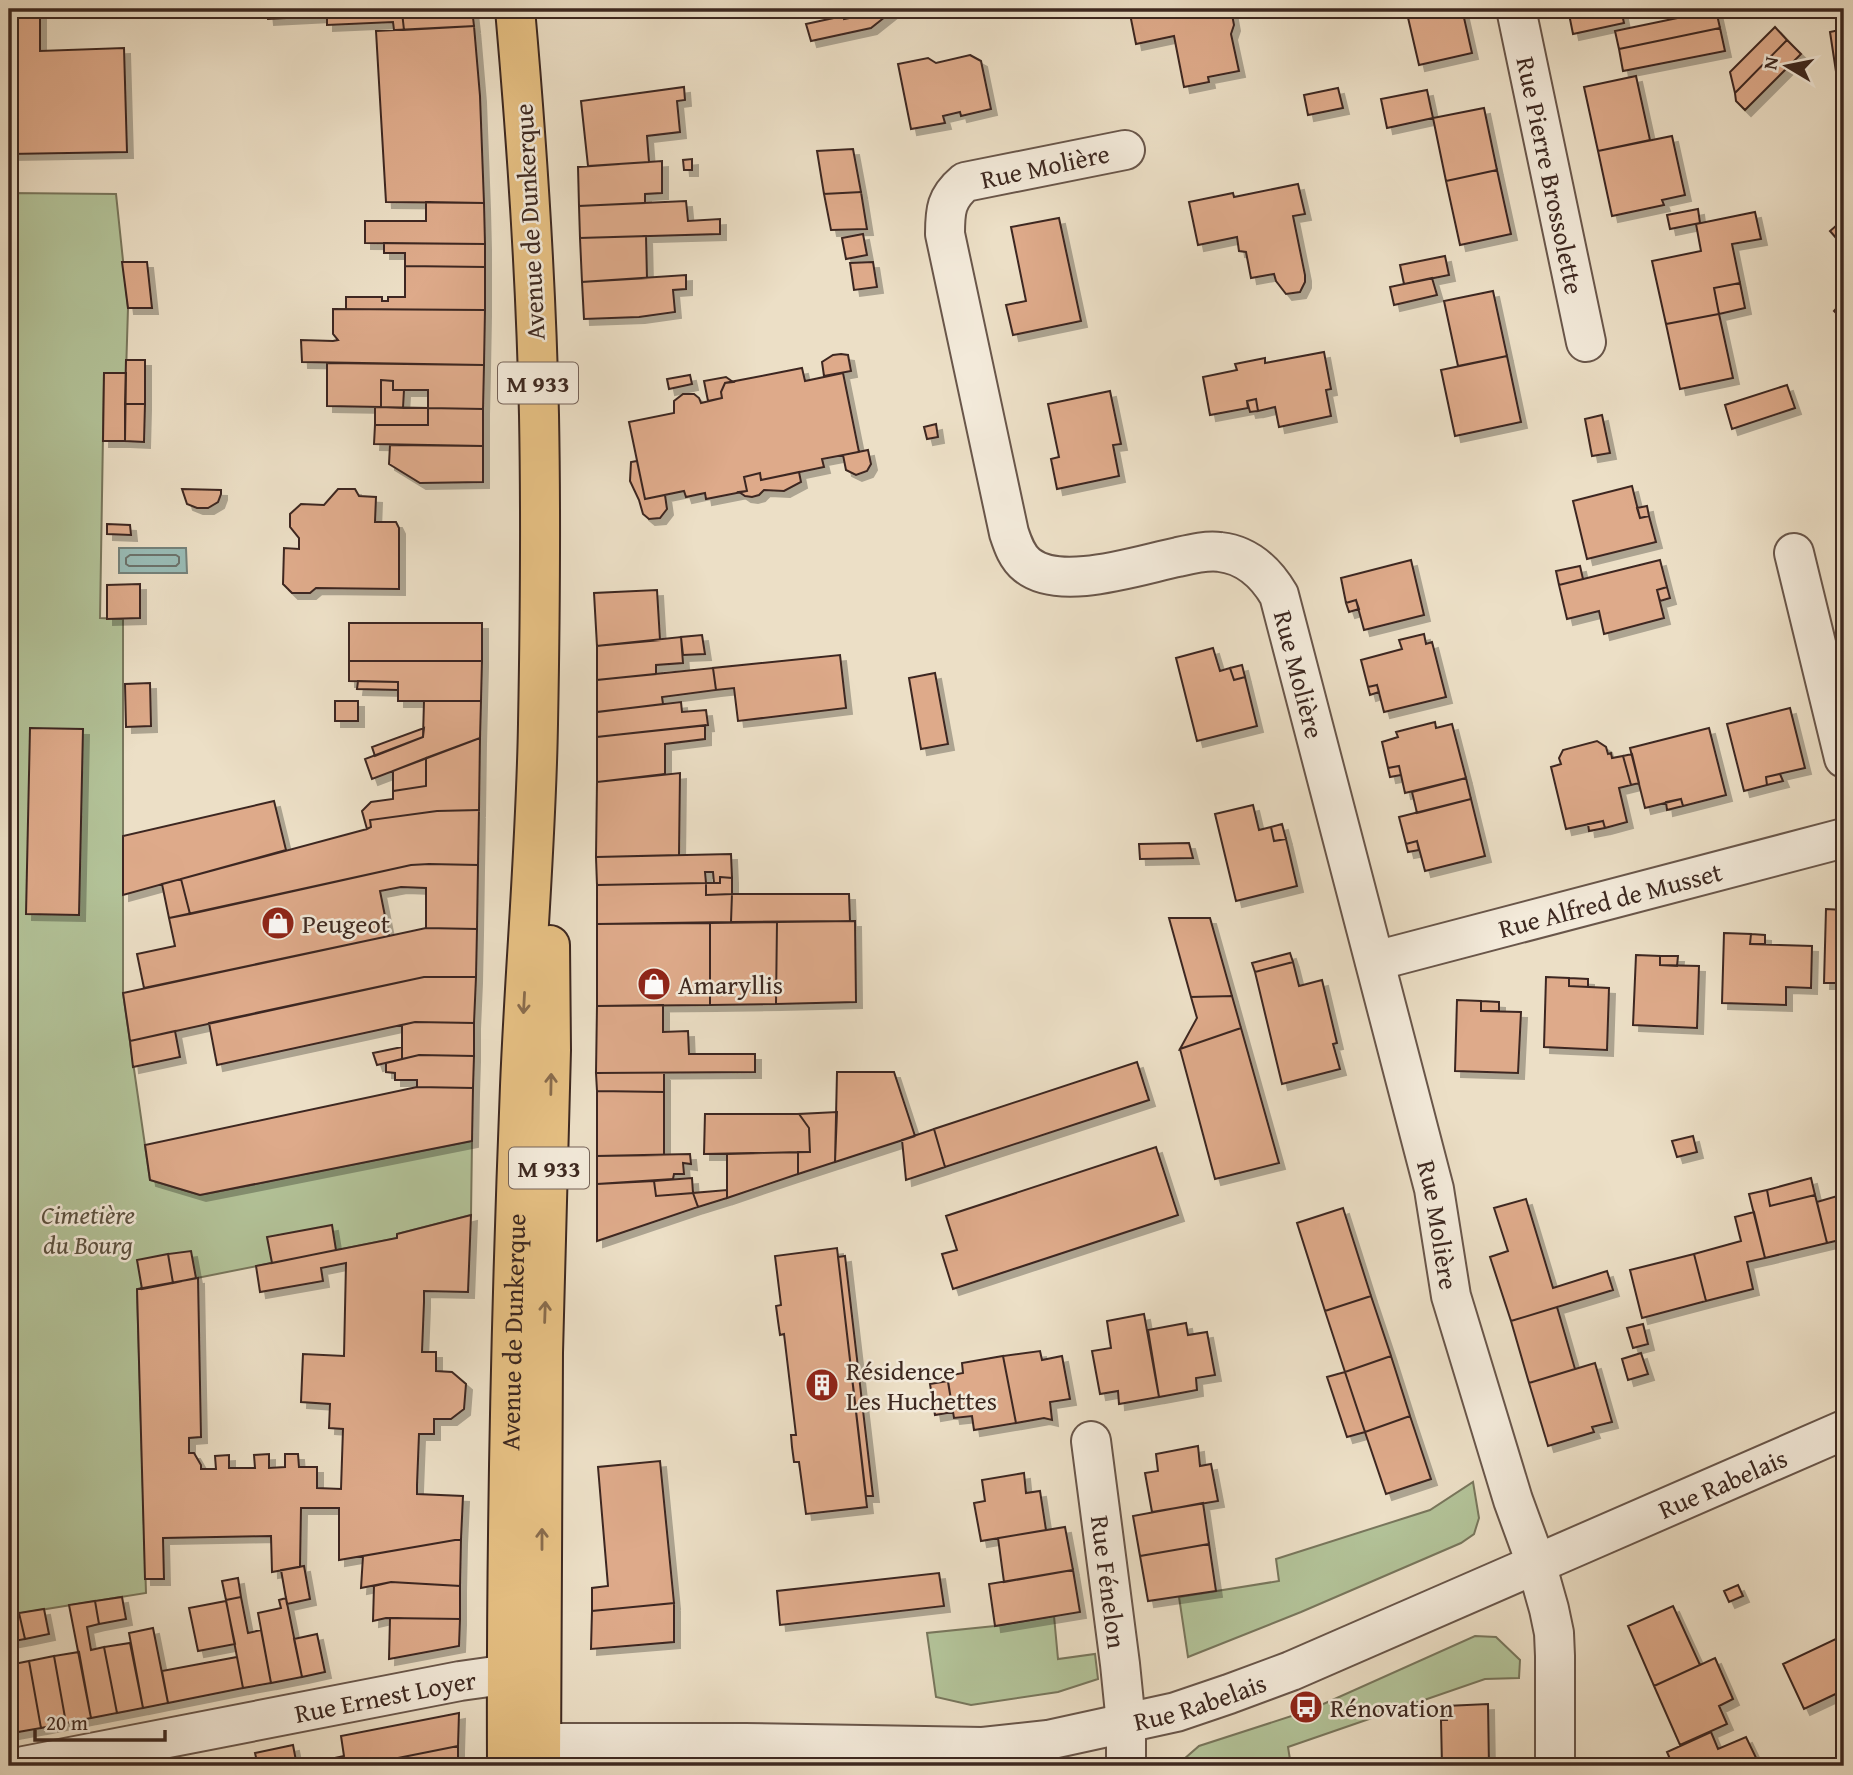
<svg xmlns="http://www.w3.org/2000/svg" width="1853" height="1775" font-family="'Gentium Book Plus',serif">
<defs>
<filter id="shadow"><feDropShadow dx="6" dy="6" stdDeviation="0" flood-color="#0004"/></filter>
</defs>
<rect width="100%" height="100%" fill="#ecdfc6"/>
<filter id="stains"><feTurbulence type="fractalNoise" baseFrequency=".00286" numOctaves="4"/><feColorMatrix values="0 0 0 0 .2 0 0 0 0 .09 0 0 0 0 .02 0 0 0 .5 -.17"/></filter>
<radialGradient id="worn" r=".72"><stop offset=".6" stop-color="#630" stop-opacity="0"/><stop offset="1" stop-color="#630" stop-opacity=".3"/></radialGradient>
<path fill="#b3c399" stroke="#78765c" stroke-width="2" d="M9,193L116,194L128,308L126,373L104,374L100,618L123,619V993L150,1180L200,1195L472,1141L471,1215L397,1234V1238L137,1290L146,1593L9,1615Z
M1473,1482L1479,1518L1474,1534L1461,1543L1301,1612L1188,1657L1179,1597L1279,1581L1276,1559L1430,1510Z
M1054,1616L1058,1659L1095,1654L1098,1679L1058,1692L971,1705L936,1697L927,1633L995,1626Z
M1475,1636L1496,1637L1520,1660L1519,1678L1485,1679L1288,1747L1291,1766H1176L1199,1746L1310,1710Z"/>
<path fill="#99bcb6" stroke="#74817a" stroke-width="2" d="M119,548H186L187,573H119Z"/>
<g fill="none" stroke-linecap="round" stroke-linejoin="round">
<path stroke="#6b726b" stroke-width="2" d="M130,555H176L179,557V563L176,566H129L126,564V558Z"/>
</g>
<path fill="#deaa8a" stroke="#3d2820" stroke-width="2" filter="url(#shadow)" d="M9,9H40V51L124,48L127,152L9,154Z
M267,9H472L474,26L404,30L402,12L268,19Z
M895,9L871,28L811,41L806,24L843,16L844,19Z
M1129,9H1231L1234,25L1231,34L1239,71L1208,77L1209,82L1184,87L1174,36L1136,44Z
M1406,9H1462L1472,53L1419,65Z
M1568,9H1621L1624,23L1573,34Z
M1716,10L1720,28L1619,49L1615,31Z
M402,12L404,30H394L393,22L327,25V16Z
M474,26L480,96L484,203L386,202L376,31Z
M1775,27L1787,40L1735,93L1730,72Z
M1720,28L1725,51L1623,71L1619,49Z
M1844,29V97L1840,98L1830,32Z
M1787,40L1801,54L1745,110L1736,101L1735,93Z
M970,55L981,61L991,109L961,116L960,112L943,116L945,123L911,129L898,64L928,58L936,63Z
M1636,76L1650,140L1598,151L1584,87Z
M684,87L685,100L677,101L680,132L647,136L649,162L588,166L581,101Z
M1338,88L1343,108L1308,115L1304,95Z
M1427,90L1433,118L1387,128L1381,99Z
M1484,108L1497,170L1446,181L1433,118Z
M1672,136L1685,195L1662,200L1664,205L1612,216L1598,151Z
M853,149L861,192L824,194L817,151Z
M692,159V170H684L683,160Z
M662,161V193L645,194V203L579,206L578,167Z
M1497,170L1511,234L1460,245L1446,181Z
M1298,184L1305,214L1293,216L1305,275V282L1300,292L1286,294L1276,281L1274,274L1251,278L1246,252L1239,251L1237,237L1198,245L1189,202L1233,193L1234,197Z
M861,192L867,229L831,230L824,194Z
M686,201L688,221L720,219V234L580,238L579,206Z
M426,202L484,203L485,244L365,243V221H426Z
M1698,209L1700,223L1670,229L1667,215Z
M1755,212L1761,239L1732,244L1740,283L1714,288L1719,314L1666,324L1652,261L1701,251L1696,224Z
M1059,218L1081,321L1013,335L1006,305L1026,301L1011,227Z
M1844,219V247L1830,231Z
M863,234L867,255L846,259L842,238Z
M646,236L647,278L582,282L580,238Z
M384,243L485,244V267L405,266V253H384Z
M1445,256L1449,275L1404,284L1400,265Z
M122,262H147L152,308H128Z
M873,262L877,287L854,290L850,263Z
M405,266L485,267V310L346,309V297H382V301H388V297H405Z
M686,275V289L673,290L675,312L639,317L584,319L582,282Z
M1432,278L1437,295L1394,305L1390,287Z
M1740,283L1745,308L1719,314L1714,288Z
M1493,291L1507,356L1458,366L1444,301Z
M1844,300V321L1834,311Z
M333,309L485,310L484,365L302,362L301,340L333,341L338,340L333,334Z
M1719,314L1733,378L1680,389L1666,324Z
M1324,352L1331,389L1326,390L1331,416L1279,427L1275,407L1258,411L1256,399L1247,401L1248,408L1210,415L1203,377L1237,370L1235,364L1265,358V363Z
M841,354L848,355L851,371L824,376L822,362L833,355Z
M1507,356L1521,422L1455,436L1441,370Z
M126,360H145V404H125Z
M327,363L484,365L483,409L428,408V390H393V381L381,380V407L327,406Z
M802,368L805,381L843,373L859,452L822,459L824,467L761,480L760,473L744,477L747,491L706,499L705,493L686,497L684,491L645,499L629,422L674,413V401L683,394H694L699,398L701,403L722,398L721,392L725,383Z
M104,373H126L125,441H103Z
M690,375L692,384L669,389L667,379Z
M726,377L733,382L725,383L721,392L722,398L708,401L704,381Z
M381,380L393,381V390H404L403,408L381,407Z
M1787,385L1795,408L1732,429L1725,405Z
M1110,391L1121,444L1113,445L1119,476L1057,489L1051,459L1059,457L1048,404Z
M1256,399L1258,411L1250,412L1247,401Z
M125,404H145L144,442L125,441Z
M375,407L428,408V425H375Z
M428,408L483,409V446L374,444L375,425H428Z
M1602,415L1610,453L1592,456L1585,419Z
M936,424L938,437L927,439L924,427Z
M390,445L483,446V482L420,483L389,464Z
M868,450L871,464L867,471L856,475L846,470L843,455Z
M637,461L645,499L665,495L667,509L660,518L649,519L643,514L639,500L630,481L631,462Z
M799,472L801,482L784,491L764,490L759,495L752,497L745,496L739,492L747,491L744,477L760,473L761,480Z
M1632,486L1640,518L1649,516L1656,542L1587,559L1573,501Z
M182,489L221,490V494L218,502L208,508H197L187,504Z
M338,489H355L359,496L376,497L375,522H396L399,528V589L316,588L310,593H292L283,584L284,548L299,549V538L290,527V514L301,504L324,505Z
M1647,506L1649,516L1640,518L1637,508Z
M107,524L130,525L131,535L107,534Z
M1411,560L1424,615L1364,630L1356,600L1346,603L1341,578Z
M1660,560L1667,587L1657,590L1664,618L1604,634L1599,611L1567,619L1559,585Z
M1580,566L1583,579L1559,585L1556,571Z
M140,584V618L107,619V585Z
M1667,587L1670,598L1660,601L1657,590Z
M657,590L660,640L597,646L594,593Z
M1356,600L1359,609L1349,612L1346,603Z
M349,623H482V661H349Z
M1424,634L1426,644L1432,642L1446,697L1384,712L1377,685L1368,687L1361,660L1402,649L1399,640Z
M702,635L705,654L683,655L681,637Z
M681,637L683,663L656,665V674L597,680V646Z
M1213,648L1220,671L1230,668L1234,680L1245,677L1257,726L1197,741L1176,658Z
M840,655L846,708L738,721L734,688L716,690L713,668Z
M349,661H482L481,701H398V682L349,681Z
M1242,665L1245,677L1234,680L1230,668Z
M713,668L716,690L662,697L663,704L597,712V680Z
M935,673L948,744L921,749L909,678Z
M358,681L398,682V690L357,689Z
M150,683L151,726L126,727L125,684Z
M1377,685L1379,692L1370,695L1368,687Z
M335,701H358V721H335Z
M424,701H481L480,738L372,779L365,759L423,737Z
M681,702L682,712L706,710L708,725L597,737V712Z
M1790,708L1805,768L1766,777L1767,785L1744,791L1727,724Z
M1435,722L1436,728L1452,724L1466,778L1405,793L1399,766L1388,768L1382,742L1398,737L1396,732Z
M705,725V739L665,744V774L597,782V737Z
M30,728L83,729L79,915L26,914Z
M424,728L423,737L375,756L372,747Z
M1709,728L1726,795L1683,806L1681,799L1645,808L1630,748Z
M480,738L479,810L437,811L370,820L371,827L367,829L362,811L371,802L393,799V791L426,786V758Z
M1597,741L1606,747L1608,754L1611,753L1612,758L1623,756L1631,785L1619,788L1627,822L1605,828L1603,821L1566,829L1551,767L1561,764L1559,758L1563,750Z
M1632,754L1639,783L1631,785L1623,756Z
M426,758V786L393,791V771Z
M1399,766L1401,775L1390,777L1388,768Z
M680,773L679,855L596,857L597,782Z
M1780,774L1783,781L1767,785L1766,777Z
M1466,778L1471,799L1417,813L1412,792Z
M1471,799L1485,856L1425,871L1417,841L1406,844L1399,817Z
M1681,799L1683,806L1667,810L1666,802Z
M274,801L286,850L123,895V836Z
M1253,805L1259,830L1271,827L1274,841L1286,839L1297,886L1236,901L1215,814Z
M479,810L478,865L429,864L411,865L190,914L181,879L367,829L371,827L370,820L437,811Z
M1603,821L1605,828L1589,831L1588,824Z
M1282,824L1286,839L1274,841L1271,827Z
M1417,841L1419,850L1408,852L1406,844Z
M1189,843L1193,858L1140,859L1139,844Z
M731,854L732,878L720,877V883H714L713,872H705L706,883L597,885L596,857Z
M429,864L478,865L477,929L426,928V888L401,887L380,891L389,936L144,988L137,954L175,946L169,918L411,865Z
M720,877L732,878V894L706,895V883H720Z
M181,879L190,914L169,918L162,884Z
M706,883V895L732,894L731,922L597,924V885Z
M732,894H849L850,921L731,922Z
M1826,909L1844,910V983H1824Z
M1169,918H1210L1232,996L1191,997Z
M855,921L856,1002L776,1004L777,922Z
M777,922L776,1004L710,1005V923Z
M710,923V1005L597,1006V924Z
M426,928L477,929L476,977H424L130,1041L123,993Z
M1724,933L1751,934L1750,944L1812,946L1811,988L1786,987V1005L1722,1003Z
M1751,934L1765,935V944H1750Z
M1290,953L1293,962L1255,972L1252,963Z
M1636,955L1660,956V965L1699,966L1697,1028L1633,1025Z
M1660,956H1678L1677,966L1660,965Z
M1293,962L1299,986L1322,980L1337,1043L1333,1044L1340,1069L1282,1084L1255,972Z
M424,977H476L474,1023L415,1022L217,1065L209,1023Z
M1546,977L1569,978V986L1609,988L1607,1050L1544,1047Z
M1569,978L1588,979V987L1569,986Z
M1232,996L1241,1028L1180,1049L1197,1018L1191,997Z
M1457,1000L1481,1001V1011L1521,1012L1518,1073L1455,1071Z
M1481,1001L1499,1002V1011H1481Z
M663,1005V1032L688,1031L689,1054H755V1072L596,1073L597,1006Z
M415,1022L474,1023V1056L419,1055L402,1059V1025Z
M1241,1028L1279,1163L1215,1179L1180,1049Z
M175,1031L180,1057L133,1067L130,1041Z
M402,1047V1059L377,1065L373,1053Z
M419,1055L474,1056L473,1088L417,1087V1080H395V1073L386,1072V1063Z
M1137,1062L1149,1100L945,1167L934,1129Z
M837,1072H894L915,1136L835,1162Z
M596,1073H664V1092L597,1091Z
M417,1087L473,1088L472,1141L200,1195L150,1180L145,1145Z
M597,1091L664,1092V1155L597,1156Z
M837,1112L835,1162L798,1174V1152H810L809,1128L799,1114Z
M705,1114H799L809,1128L810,1152L704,1154Z
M934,1129L945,1167L906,1180L902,1140Z
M1693,1136L1697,1152L1677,1157L1672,1141Z
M1156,1147L1178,1215L953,1289L942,1254L957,1250L946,1216Z
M798,1152V1174L727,1198V1154Z
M690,1154L691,1164L683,1163L684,1174H674L673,1179L597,1184V1156Z
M692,1178L693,1193L656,1196L654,1181Z
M1811,1178L1815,1195L1770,1206L1767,1190Z
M654,1181L656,1196L693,1193L698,1207L597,1241V1184Z
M727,1190V1198L698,1207L693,1193Z
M1767,1190L1770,1206L1815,1195L1827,1243L1765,1258L1749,1194Z
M1844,1194V1239L1827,1243L1817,1202Z
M1526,1199L1553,1288L1607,1271L1613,1290L1511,1321L1490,1257L1508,1251L1494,1208Z
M1343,1208L1371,1296L1325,1311L1297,1223Z
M1754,1212L1765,1258L1747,1262L1753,1289L1706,1301L1694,1254L1741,1241L1735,1217Z
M471,1215L468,1292L424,1291V1302L422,1352H436V1371L452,1372L466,1384L464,1409L451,1419H434V1434H419L417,1485V1494L463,1496L461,1539L339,1560V1508H301L300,1567L272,1572L271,1536L163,1538L164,1579H145L137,1289L198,1278L201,1437L189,1438V1453H194L201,1465V1469H216L215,1456L229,1455V1468H255L254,1455L269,1454V1468L285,1467V1454H298L299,1467H317V1488L341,1489L343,1429L329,1428L330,1404L301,1402L303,1354L344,1356L346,1263L321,1268L323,1281L260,1292L256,1266L397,1238V1234Z
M332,1225L336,1250L272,1263L267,1237Z
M837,1248L867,1507L806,1514L799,1462H794L792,1447L791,1435H796L784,1334L780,1335L778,1321L776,1306L781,1305L775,1256Z
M191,1251L196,1278L173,1283L168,1254Z
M168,1254L173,1283L142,1289L137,1260Z
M1694,1254L1706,1301L1642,1318L1630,1270Z
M845,1256L873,1496H866L838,1257Z
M1371,1296L1391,1356L1345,1372L1325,1311Z
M1557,1307L1575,1369L1529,1383L1511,1321Z
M1144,1314L1159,1397L1119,1404L1118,1391L1100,1394L1092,1351L1111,1348L1107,1321Z
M1186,1323L1188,1335L1207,1332L1215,1375L1196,1378L1197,1390L1159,1397L1148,1330Z
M1643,1324L1648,1344L1633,1348L1627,1328Z
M1040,1351L1042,1360L1062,1356L1070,1399L1050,1402L1052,1420L1044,1418L1016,1423L1003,1356Z
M1641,1353L1648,1374L1628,1380L1622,1359Z
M1003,1356L1016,1423L974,1430L972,1416L954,1418L947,1376L963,1373L962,1363Z
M1391,1356L1410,1416L1365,1432L1345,1372Z
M1595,1363L1612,1422L1592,1427L1594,1432L1548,1446L1529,1383Z
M1345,1372L1365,1432L1347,1437L1327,1377Z
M948,1381L953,1412L935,1415L930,1384Z
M1410,1416L1431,1479L1386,1494L1365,1432Z
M1198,1446L1200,1466L1211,1464L1218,1501L1152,1512L1145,1473L1158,1471L1156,1454Z
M660,1461L674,1603L592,1611V1588L608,1586L598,1467Z
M1024,1473L1026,1493L1040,1491L1046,1530L981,1541L974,1503L985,1501L982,1480Z
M1203,1503L1209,1544L1140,1556L1133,1516Z
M1065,1527L1073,1570L1004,1582L998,1538Z
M461,1539L460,1586L391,1582L361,1588L363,1556Z
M1209,1544L1216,1591L1148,1601L1140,1556Z
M304,1566L310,1599L287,1604L281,1570Z
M1073,1570L1080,1612L995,1626L989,1584Z
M939,1573L944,1606L780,1625L777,1591Z
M238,1578L241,1597L226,1600L222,1581Z
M391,1582L460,1586V1619L386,1618L373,1621L374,1586Z
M1738,1585L1743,1596L1729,1602L1724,1591Z
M122,1597L126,1619L99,1624L95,1601Z
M241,1597L248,1633L261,1630L271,1683L243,1688L226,1600Z
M286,1598L302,1677L271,1683L258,1613L281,1608L279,1600Z
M95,1601L99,1624L87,1627L91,1650L104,1647L117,1713L91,1718L69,1605Z
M226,1601L235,1644L198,1651L189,1608Z
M674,1603V1642L591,1649L592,1611Z
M1673,1606L1700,1665L1654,1686L1628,1626Z
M44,1609L49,1634L25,1639L19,1613Z
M19,1613L25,1639L9,1642V1615Z
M390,1618L460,1619L459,1646L389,1659Z
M153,1628L168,1703L143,1708L129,1633Z
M317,1634L325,1672L302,1677L294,1639Z
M1842,1636L1844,1640V1690L1804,1709L1783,1664Z
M130,1643L143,1708L117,1713L104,1647Z
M79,1652L91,1718L66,1723L54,1656Z
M54,1656L66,1723L41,1728L29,1661Z
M237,1657L243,1688L168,1703L162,1671Z
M1715,1658L1733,1699L1719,1706L1727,1724L1680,1745L1654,1686Z
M29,1661L41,1728L18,1732L9,1688V1665Z
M9,1688L18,1732L9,1734Z
M1488,1704L1489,1766H1442L1441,1720H1447L1446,1706Z
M459,1713L458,1746L358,1766H331L330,1759L344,1756L341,1736Z
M1711,1732L1718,1749L1746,1737L1760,1766H1673L1667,1752Z
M293,1745L297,1766H258L255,1753Z
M458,1746V1766H358Z"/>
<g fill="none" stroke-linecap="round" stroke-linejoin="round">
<defs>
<g id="street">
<path id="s1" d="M1516,9L1586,342"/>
<path id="s2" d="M1125,150L965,182C946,198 945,210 945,234L1009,533C1013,545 1017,557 1027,565C1060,592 1139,565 1178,557C1191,554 1207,550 1220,552C1247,555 1266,573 1279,595L1434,1189L1451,1296L1513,1500L1536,1563L1549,1609L1554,1633L1555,1656V1766"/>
<path d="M1794,553L1844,758"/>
<path id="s3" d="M1375,961L1844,838"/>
<path id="s4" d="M1091,1441L1120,1664L1126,1723V1766"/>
<path id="s5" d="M507,1743H745L983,1747L1048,1740L1176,1712L1229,1694L1291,1671L1844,1430"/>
<path id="s6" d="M24,1766L460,1681L538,1670"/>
</g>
<g id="primary">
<path id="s7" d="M507,1766C506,1540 511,1312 520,1086C525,965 536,845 538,724C540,621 541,518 539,415C536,279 527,144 515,9"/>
<path d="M541,1766L543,1353L551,1050L550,945"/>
</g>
</defs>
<use href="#street" stroke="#69564a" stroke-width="42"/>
<use href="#primary" stroke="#3d2820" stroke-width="42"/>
<use href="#street" stroke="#f3eada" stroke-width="38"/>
<use href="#primary" stroke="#e6c083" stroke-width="38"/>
</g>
<defs><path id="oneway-shaft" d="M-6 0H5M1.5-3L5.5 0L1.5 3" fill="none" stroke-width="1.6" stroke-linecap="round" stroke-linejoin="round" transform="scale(1.75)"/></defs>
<g stroke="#896c4d">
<use href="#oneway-shaft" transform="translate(524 1003) rotate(93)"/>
<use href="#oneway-shaft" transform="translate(551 1084) rotate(-89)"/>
<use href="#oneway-shaft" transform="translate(545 1312) rotate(-88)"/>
<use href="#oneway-shaft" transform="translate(542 1539) rotate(-90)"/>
</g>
<defs>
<symbol id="shop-disc" viewBox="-11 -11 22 22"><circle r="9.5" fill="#8f2418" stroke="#f3eada"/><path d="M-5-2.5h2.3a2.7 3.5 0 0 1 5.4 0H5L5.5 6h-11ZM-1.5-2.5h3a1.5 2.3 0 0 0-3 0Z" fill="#fff"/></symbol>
<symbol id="building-disc" viewBox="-11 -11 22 22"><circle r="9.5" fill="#8f2418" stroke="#f3eada"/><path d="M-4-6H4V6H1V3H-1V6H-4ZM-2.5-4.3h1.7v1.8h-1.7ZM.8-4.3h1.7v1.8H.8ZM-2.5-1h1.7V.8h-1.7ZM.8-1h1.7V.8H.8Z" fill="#fff"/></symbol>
<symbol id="bus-disc" viewBox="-11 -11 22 22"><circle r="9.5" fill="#8f2418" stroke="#f3eada"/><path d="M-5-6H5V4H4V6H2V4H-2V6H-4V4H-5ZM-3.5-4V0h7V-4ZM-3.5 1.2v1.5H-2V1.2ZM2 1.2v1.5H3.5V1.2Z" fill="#fff"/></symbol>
</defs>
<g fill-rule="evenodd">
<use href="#shop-disc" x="259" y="904" width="38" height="38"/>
<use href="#shop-disc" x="635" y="965" width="38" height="38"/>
<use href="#building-disc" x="803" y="1366" width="38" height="38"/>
<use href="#bus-disc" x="1287" y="1688" width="38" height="38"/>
</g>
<g text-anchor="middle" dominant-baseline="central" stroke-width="5" stroke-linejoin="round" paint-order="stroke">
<g fill="#f3eada" stroke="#746258" stroke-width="2">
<rect x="498" y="362.5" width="80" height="41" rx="5"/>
<rect x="509" y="1147.5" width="80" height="41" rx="5"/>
</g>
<g font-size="24" font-weight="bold" fill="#3d2820">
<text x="538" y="383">M 933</text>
<text x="549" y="1168">M 933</text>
</g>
<g font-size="26" fill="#3d2820" stroke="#f3eada">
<text transform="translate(1045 166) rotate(-12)">Rue Molière</text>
<text stroke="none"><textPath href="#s1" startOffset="170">Rue Pierre Brossolette</textPath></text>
<text transform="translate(529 222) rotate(-93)">Avenue de Dunkerque</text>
<text stroke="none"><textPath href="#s2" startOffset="920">Rue Molière</textPath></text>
<text stroke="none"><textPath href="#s3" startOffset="243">Rue Alfred de Musset</textPath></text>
<text stroke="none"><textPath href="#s2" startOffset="1488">Rue Molière</textPath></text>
<text stroke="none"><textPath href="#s7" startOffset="434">Avenue de Dunkerque</textPath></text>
<text stroke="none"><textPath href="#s5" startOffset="1265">Rue Rabelais</textPath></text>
<text stroke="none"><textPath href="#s4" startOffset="142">Rue Fénelon</textPath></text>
<text stroke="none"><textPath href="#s6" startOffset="368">Rue Ernest Loyer</textPath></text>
<text stroke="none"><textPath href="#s5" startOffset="698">Rue Rabelais</textPath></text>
</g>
<g font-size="26" fill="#3d2820" stroke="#f3eada" text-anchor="start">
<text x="302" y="923">Peugeot</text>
<text x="678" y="984">Amaryllis</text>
<text x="846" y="1370">Résidence<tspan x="846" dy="30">Les Huchettes</tspan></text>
<text x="1330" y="1707">Rénovation</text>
</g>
<g font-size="26" font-style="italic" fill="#5a4f3e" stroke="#f3eada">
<text x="88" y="1214">Cimetière<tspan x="88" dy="30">du Bourg</tspan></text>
</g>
</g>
<rect width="1853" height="1775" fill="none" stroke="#ecdfc6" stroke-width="35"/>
<rect x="10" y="10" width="1832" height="1754" fill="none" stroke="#3d2820" stroke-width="3.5"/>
<rect x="18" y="18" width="1818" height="1740" fill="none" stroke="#3d2820" stroke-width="2"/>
<g transform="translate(1787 66) rotate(280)" stroke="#f3eada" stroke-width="5" paint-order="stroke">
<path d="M0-5L12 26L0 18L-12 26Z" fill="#3d2820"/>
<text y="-10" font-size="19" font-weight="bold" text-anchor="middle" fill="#3d2820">N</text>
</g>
<path d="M35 1730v10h130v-10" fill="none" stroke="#3d2820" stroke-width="3.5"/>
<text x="46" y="1730" font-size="21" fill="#3d2820" stroke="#f3eada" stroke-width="5" paint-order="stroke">20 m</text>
<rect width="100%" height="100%" filter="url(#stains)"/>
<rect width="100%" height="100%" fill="url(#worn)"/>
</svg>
